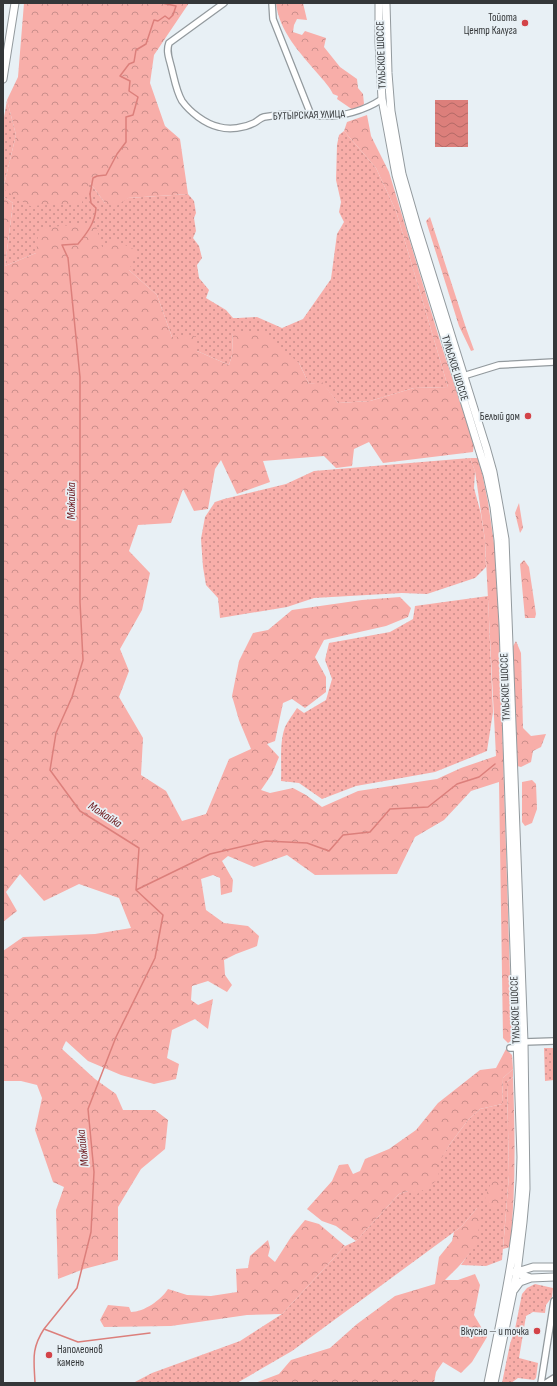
<svg xmlns="http://www.w3.org/2000/svg" width="557" height="1386" font-family="'Sofia Sans Condensed',sans-serif">
<defs>
<pattern id="grass-dots" width="8" height="8" patternUnits="userSpaceOnUse"><rect width="8" height="8" fill="#f8aea9"/><path d="M2 2h.1M6 6h.1" fill="none" stroke="#ca8e8b" stroke-width="1.8" stroke-linecap="round"/></pattern>
<pattern id="forest-crowns" width="20" height="18" patternUnits="userSpaceOnUse"><rect width="20" height="18" fill="#f8aea9"/><path d="M2 6a3 3 0 1 1 6 0M12 15a3 3 0 1 1 6 0" fill="none" stroke="#ca8e8b"/></pattern>
<pattern id="water-waves" width="16" height="10" patternUnits="userSpaceOnUse"><rect width="16" height="10" fill="#dc7f7b"/><path d="M0 5q4-4 8 0t8 0" fill="none" stroke="#b36966"/></pattern>
</defs>
<rect width="100%" height="100%" fill="#e8f0f5"/>
<path fill="url(#grass-dots)" d="M7,100L16,135L3,189L90,183L105,203L128,198L188,194L194,201L196,213L194,218L196,231L193,238L199,246L202,258L197,265L199,278L209,290L206,298L226,310L233,318H238L257,317L282,328L303,319L331,279L337,234L344,222L339,212L341,202L336,180L337,145L339,135L344,131L376,168L396,211L448,387L414,388L370,401L338,403L322,383L309,384L299,363L233,332L232,355L229,365L197,351L172,337L157,295L129,270L103,250L36,253L5,266L13,203L4,197L3,198V123Z
M470,458L475,471L474,488L481,514L485,540L486,567L475,578L427,594L402,593L314,598L287,607L220,618L218,598L206,585L203,567L201,539L205,517L215,502L224,499L286,484L314,471Z
M488,596L493,712L487,751L435,772L356,786L322,799L299,783L281,781C282,764 279,744 285,727C288,721 293,714 297,708L304,713L326,700L332,679L325,660L329,643L390,632L413,619L415,606Z
M544,1048H554V1080L545,1081Z
M513,1069V1077L507,1082L509,1175L502,1260L486,1266L461,1265L470,1252L477,1208L462,1226L454,1232L292,1351L237,1383H133L152,1373L240,1341L282,1314L345,1246L356,1241L399,1194L408,1191L437,1164L450,1144L468,1120L480,1109L502,1104L503,1078Z
M535,1284L553,1288L552,1297L546,1305L545,1313L533,1312L526,1316L519,1358L538,1363L536,1378L534,1380L518,1378L511,1383H502L510,1344L515,1329L522,1294L527,1288Z"/>
<path fill="url(#forest-crowns)" d="M24,3H189L154,55L150,83L165,126L180,139L188,194L128,198L115,207L105,203L90,183L82,203L30,206L3,189L16,135L7,100L18,77Z
M276,3H303L307,20L297,19L294,25L293,32L302,35L305,31L326,38L324,47L340,67L357,79L358,88L363,94L364,104L359,108L353,110L337,99L338,96L333,94C330,87 323,80 318,74C300,53 279,31 276,3Z
M367,115L371,136L389,172L441,344L474,444L473,452L383,463L369,442L354,449L352,466L336,468L324,456L263,461L270,482L237,494L221,460L215,469L208,509L194,511L183,489L171,523L138,525L129,551L150,573L142,610L120,649L129,671L119,697L143,738L141,775L166,791L182,821L206,814L229,759L251,749L239,720L232,696L239,661L253,633L268,630L292,610L362,600L400,597L411,608L408,617L386,626L324,640L315,657L326,677V692L305,708L292,699L283,703L275,741L267,744L279,757L272,774L261,790L270,793L293,788L306,795L322,807L358,791L437,779L461,768L496,756L485,540L475,471L470,458H479L488,502L495,550L499,625L512,1040L508,1043L503,1038L499,782L471,791L444,820L415,837L397,874L315,875L287,855L254,867L228,856L222,861L233,880L232,892L221,895L220,878L213,875L201,879L206,910L224,923L248,926L259,936L257,946L236,954L224,960L225,975L232,985L227,992L208,981L192,986L191,1000L198,1005L213,999L208,1029L195,1019L172,1030L167,1058L179,1064L176,1079L154,1084L121,1075L88,1061L66,1041L62,1049L95,1079L116,1094L123,1110H155L168,1120L165,1149L141,1169L118,1207V1260L84,1269L58,1279L56,1210L64,1187L53,1182L35,1130L42,1098L37,1085L21,1081H3V951L23,937L95,934L131,928L119,898L79,884L44,901L20,874L6,892L17,911L3,922V198L4,197L13,203L5,266L36,253L39,228L95,223L103,250L114,240L138,251L129,270L157,295L172,337L196,336L197,351L229,365L232,355L233,332L263,333L299,363L309,384L322,382L338,403L370,401L414,388L448,387L396,211L376,168L344,131L347,122Z
M430,217L466,328L474,350L471,351L459,326L426,221Z
M519,503L523,528L520,533L515,513Z
M524,560L529,567L536,614L535,618H525L520,564Z
M516,641L521,653L523,728L531,736L546,734L541,747L533,751L531,762L521,767L517,766L512,648Z
M532,780L536,784L537,809L532,823L525,826L522,822V782Z
M506,1049L512,1055L513,1069L503,1078L502,1104L480,1109L468,1120L450,1144L438,1164L439,1179L417,1194L408,1191L399,1194L356,1241L336,1226L322,1221L307,1209L332,1181L339,1165L348,1164L353,1174L360,1171L365,1159L389,1149L416,1130L438,1103L480,1070L496,1068Z
M513,1077C515,1134 516,1190 510,1247L503,1249L509,1175L507,1082Z
M494,1175L502,1184L500,1206L494,1209L488,1207L485,1198Z
M477,1208L481,1210C480,1218 479,1226 478,1235C474,1253 458,1267 445,1280H458L475,1274L480,1285L474,1315L487,1337L472,1362L461,1373L443,1362L436,1372L434,1383H255L279,1374L291,1360L330,1348L357,1324L395,1296L435,1284L439,1257L452,1241L454,1232L462,1226Z
M305,1220L319,1224L345,1246L282,1314L247,1315L171,1326L104,1327L100,1320L108,1305L129,1307L131,1312C144,1312 161,1300 168,1289L187,1295L211,1296L237,1292L236,1269L248,1268L250,1256L268,1240L270,1248L268,1256L275,1262L291,1237Z"/>
<path fill="url(#water-waves)" d="M435,100H468V147H435Z"/>
<g fill="none" stroke-linecap="round" stroke-linejoin="round">
<path stroke="#dc7f7b" stroke-width="1.5" d="M136,890L210,854L266,841L307,843L329,851L343,835L370,832L390,809L428,807L457,784L479,777L495,764
M44,1329L77,1288L91,1232L94,1172L88,1109L116,1037L155,958L163,915L136,890L139,848L80,811L50,770L56,733L72,697L83,660L80,602V377L68,258L62,245L78,244C87,233 95,223 96,208L91,203L90,194L93,178L97,176L106,175L117,154L126,142V117L133,115L138,97L129,91L130,81L120,76L129,64L134,62L136,50L146,44L154,20L158,21L165,16L169,19L173,15L176,6L162,3
M35,1383C34,1360 31,1349 44,1329L78,1342L150,1333"/>
<defs>
<path id="minor" d="M224,3L169,43C166,51 169,58 171,66C174,77 176,91 182,101C190,112 205,124 219,127C230,130 244,128 254,123C258,121 260,118 264,117C279,114 295,113 310,115C313,115 316,116 319,116C341,117 364,111 382,99
M272,3L273,19L311,115
M460,377L499,365L554,362
M524,1042L554,1041
M510,1048H517
M541,1383L554,1301
M546,1383L554,1378"/>
<path id="major" d="M379,3V42L382,99L396,175L411,229L487,475L494,507L498,540L503,625L521,1157C520,1234 503,1308 488,1383
M386,3L388,73L391,111L402,174L417,226L486,447L493,472L505,539L524,1042L526,1189L523,1222L517,1272L494,1383
M3,79L15,3
M513,1272L531,1278L554,1277
M517,1272L533,1267H554
M514,1290L520,1282L531,1278"/>
</defs>
<use href="#minor" stroke="#939a9e" stroke-width="8"/>
<use href="#major" stroke="#939a9e" stroke-width="9"/>
<use href="#minor" stroke="#fff" stroke-width="5.5"/>
<use href="#major" stroke="#fff" stroke-width="7"/>
</g>
<g fill="#d34348" stroke="#e8f0f5" stroke-width="1.5">
<circle cx="525" cy="23" r="4"/>
<circle cx="528" cy="416" r="4"/>
<circle cx="537" cy="1331" r="4"/>
<circle cx="49" cy="1355" r="4"/>
</g>
<g text-anchor="middle" dominant-baseline="central" stroke-width="3.5" stroke-linejoin="round" paint-order="stroke">
<g font-size="11" fill="#343739" stroke="#e8f0f5" text-anchor="end">
<text x="517" y="17">Тойота<tspan x="517" dy="13">Центр Калуга</tspan></text>
<text x="520" y="416">Белый дом</text>
<text x="529" y="1331">Вкусно — и точка</text>
<text x="57" y="1349" text-anchor="start">Наполеонов<tspan x="57" dy="13">камень</tspan></text>
</g>
<g font-size="11" fill="#343739" stroke="#e8f0f5">
<text transform="translate(381 55) rotate(-92)">ТУЛЬСКОЕ ШОССЕ</text>
<text transform="translate(309 115) rotate(-2)">БУТЫРСКАЯ УЛИЦА</text>
<text transform="translate(455 368) rotate(73)">ТУЛЬСКОЕ ШОССЕ</text>
<text transform="translate(505 687) rotate(-92)">ТУЛЬСКОЕ ШОССЕ</text>
<text transform="translate(515 1010) rotate(-92)">ТУЛЬСКОЕ ШОССЕ</text>
</g>
<g font-size="12" font-style="italic" fill="#6b171c" stroke="#e8f0f5">
<text transform="translate(71 501) rotate(-90)">Можайка</text>
<text transform="translate(105 815) rotate(33)">Можайка</text>
<text transform="translate(83 1148) rotate(-96)">Можайка</text>
</g>
</g>
<rect width="557" height="1386" fill="none" stroke="#343739" stroke-width="8"/>
</svg>
